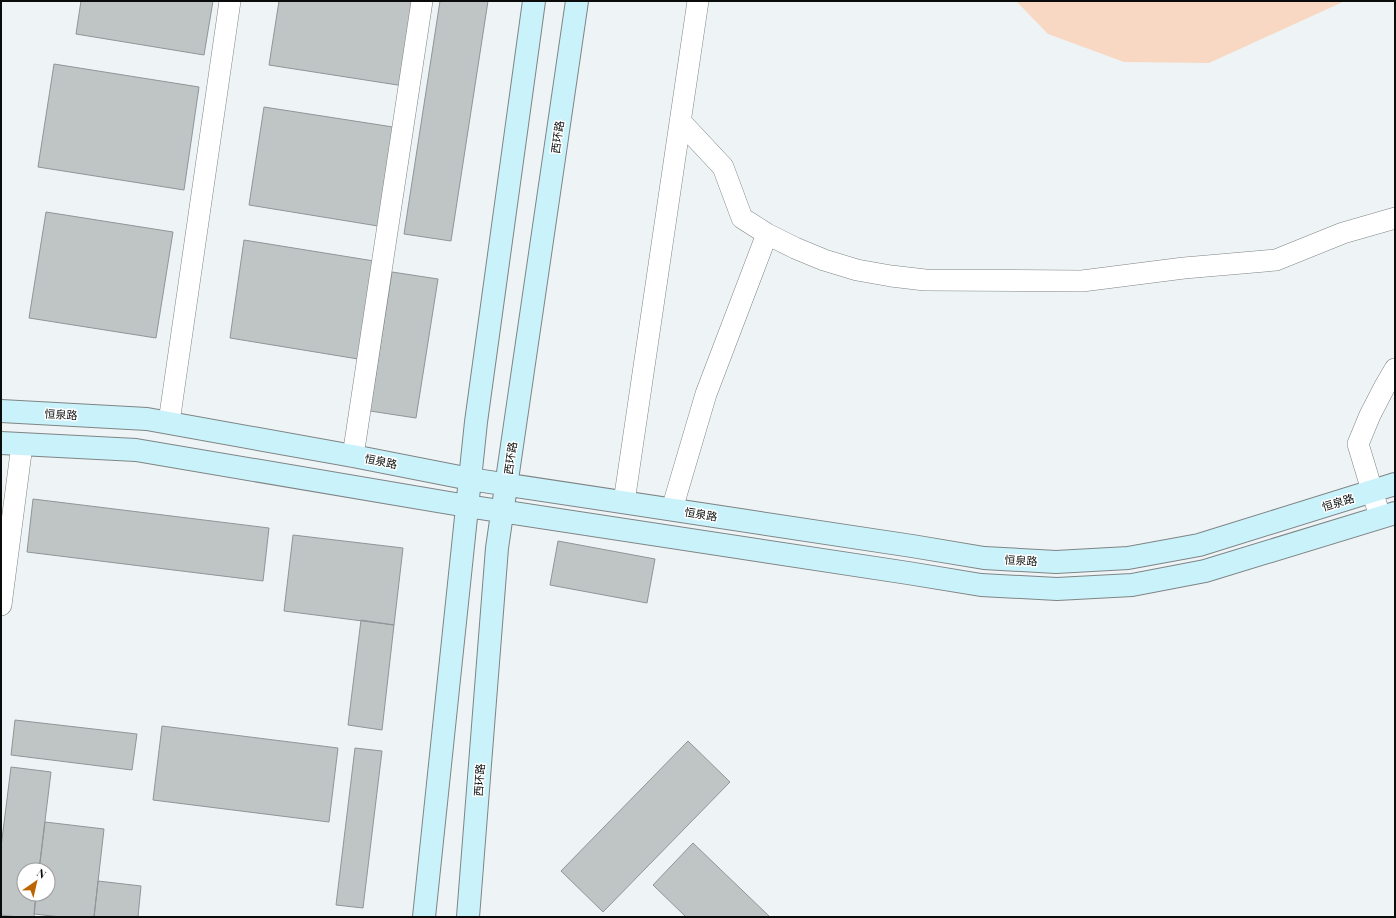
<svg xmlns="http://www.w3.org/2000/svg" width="1396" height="918" font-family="'Playfair Display','Noto Sans SC',serif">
<rect width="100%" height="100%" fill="#eef4f5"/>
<path fill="#f8d8c2" d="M1016,1H1345L1209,63L1124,62L1048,34Z"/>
<path fill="#bfc4c5" stroke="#909597" d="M81,1H213L204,55L76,34Z
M279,1H418L404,86L269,65Z
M440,1H488L451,241L404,234Z
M54,64L199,87L184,190L38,167Z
M264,107L393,127L378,226L249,205Z
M46,212L173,232L156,338L29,318Z
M244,240L374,261L358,359L230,338Z
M392,272L438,279L416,418L370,411Z
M33,499L269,528L263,581L27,552Z
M293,535L403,548L394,625L284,611Z
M558,541L655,559L647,603L550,585Z
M361,620L394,625L382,730L348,725Z
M15,720L137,734L132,770L11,755Z
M162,726L338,748L329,822L153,800Z
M688,741L730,782L603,912L561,871Z
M355,748L382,751L363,908L336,905Z
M11,767L51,772L39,870H24V894H36L34,917H18L1,915V847Z
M45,822L104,829L94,917H61L34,914L36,894H48V870H39Z
M693,843L770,917H686L653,885Z
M98,881L141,886L138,917H94Z"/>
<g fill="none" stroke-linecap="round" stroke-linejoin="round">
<defs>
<path id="minor" d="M680,121L723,167L742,218L767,234L795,248L824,260L857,270L891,276L925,280L1082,281L1184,268L1276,260L1343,233L1395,218
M169,422L230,1
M353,456L422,1
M624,502L698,1
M672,509L706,394L767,234
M1380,517L1358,444L1370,415L1385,386L1395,369
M1,605L22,445"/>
<path id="secondary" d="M1,411L147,419L353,456L470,479L912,546L984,558L1056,562L1128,558L1199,545L1395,484
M1,443L136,450L467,506L908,573L981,585L1057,589L1132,585L1205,571L1395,513
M424,917L476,422L534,1
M468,917L497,548L577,1"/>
</defs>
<use href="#minor" stroke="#7f8485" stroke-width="22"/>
<use href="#secondary" stroke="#7f8485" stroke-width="24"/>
<use href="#minor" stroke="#fff" stroke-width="21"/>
<use href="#secondary" stroke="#caf2fb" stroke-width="22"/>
</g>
<g text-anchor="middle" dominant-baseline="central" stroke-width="3" stroke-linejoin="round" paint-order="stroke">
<g font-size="11" fill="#0a0c0c" stroke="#fff">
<text transform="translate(557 137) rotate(-82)">西环路</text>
<text transform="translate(61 414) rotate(3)">恒泉路</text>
<text transform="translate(510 458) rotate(-82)">西环路</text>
<text transform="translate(381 461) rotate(11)">恒泉路</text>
<text transform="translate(1338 502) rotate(-17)">恒泉路</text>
<text transform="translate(701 514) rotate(9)">恒泉路</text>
<text transform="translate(1021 560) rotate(3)">恒泉路</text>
<text transform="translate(479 780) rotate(-86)">西环路</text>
</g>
</g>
<rect width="1396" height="918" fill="none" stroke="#0a0c0c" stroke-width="4"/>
<g transform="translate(36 882) rotate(34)"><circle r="19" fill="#ffffff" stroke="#9d9e9e"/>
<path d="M0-3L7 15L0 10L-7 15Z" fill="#bd6402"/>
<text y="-6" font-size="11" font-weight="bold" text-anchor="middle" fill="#0a0c0c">N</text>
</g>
</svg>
